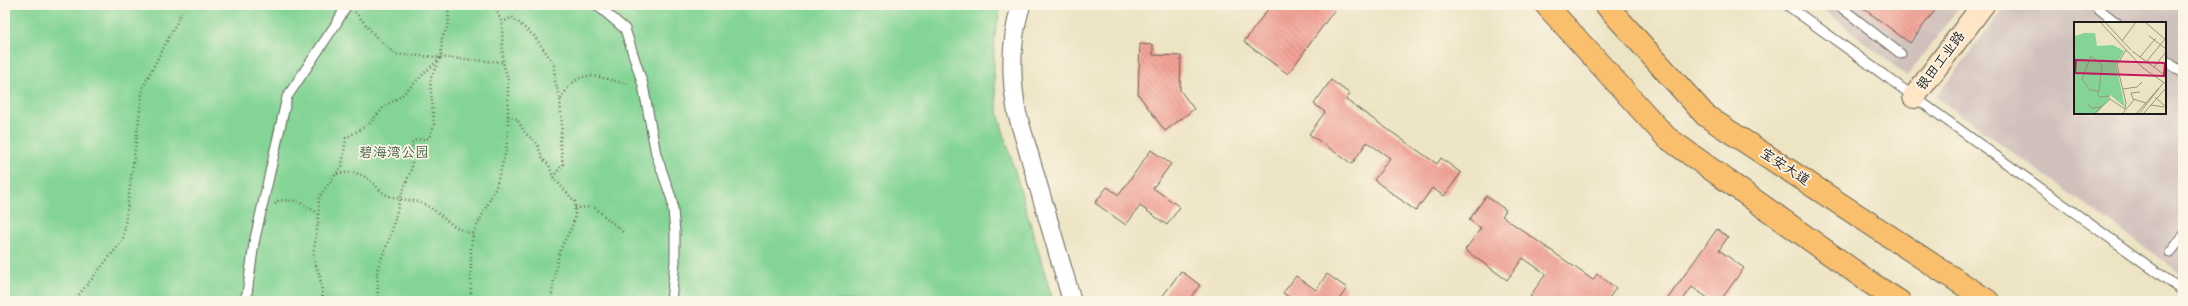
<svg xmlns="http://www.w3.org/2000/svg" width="2188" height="306" font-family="Kalam,'LXGW WenKai TC',sans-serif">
<defs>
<pattern id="building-back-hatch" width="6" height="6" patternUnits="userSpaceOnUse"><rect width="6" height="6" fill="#f2a296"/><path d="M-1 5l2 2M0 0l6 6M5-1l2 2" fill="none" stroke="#cf8b81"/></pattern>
</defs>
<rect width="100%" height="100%" fill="#fcf5e5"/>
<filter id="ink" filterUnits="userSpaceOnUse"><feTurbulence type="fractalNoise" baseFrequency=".025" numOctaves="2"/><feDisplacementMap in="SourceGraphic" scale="8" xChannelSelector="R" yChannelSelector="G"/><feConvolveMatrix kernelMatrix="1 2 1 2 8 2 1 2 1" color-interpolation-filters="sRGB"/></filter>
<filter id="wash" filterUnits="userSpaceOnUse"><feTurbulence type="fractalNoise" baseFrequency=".012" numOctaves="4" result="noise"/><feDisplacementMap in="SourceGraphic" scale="16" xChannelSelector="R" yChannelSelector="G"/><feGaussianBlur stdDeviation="0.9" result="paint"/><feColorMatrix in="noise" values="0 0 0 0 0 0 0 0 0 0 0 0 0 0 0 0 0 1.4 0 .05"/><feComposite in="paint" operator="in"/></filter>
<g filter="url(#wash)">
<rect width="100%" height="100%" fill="#ede4c4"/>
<path fill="#d0c0bc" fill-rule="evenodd" d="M1818,5H1961L1907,76Z
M2006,5H2183V275L1936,97ZM2075,23H2165V113H2075Z"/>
<path fill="#83d495" stroke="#507858" d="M5,5H1002C990,41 993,80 999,117L1053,301H5Z"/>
<g id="blocks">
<path fill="url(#building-back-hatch)" d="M1271,5H1338L1288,74L1244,42Z
M1859,5H1939L1910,43Z
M1140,44L1153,45V55L1181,56L1180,90L1194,109L1165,131L1138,94Z
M1331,80L1350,94L1346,100L1437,164L1441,158L1461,173L1444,196L1432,188L1416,211L1374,180L1390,158L1367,142L1352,164L1309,134L1325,112L1314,104Z
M1151,150L1171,164L1153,188L1180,207L1167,225L1140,206L1126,225L1095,203L1107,187L1119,195Z
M1486,196L1506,210L1502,216L1593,280L1597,274L1616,288L1607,301H1537L1530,296L1546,274L1523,258L1507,280L1465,250L1481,228L1469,220Z
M1717,229L1728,237L1719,250L1744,268L1720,301H1712L1692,287L1682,301H1666Z
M1181,271L1200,285L1188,301H1159Z
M1327,274L1347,288L1338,301H1295L1283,293L1296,276L1316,290Z"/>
</g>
</g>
<g filter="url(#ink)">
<use href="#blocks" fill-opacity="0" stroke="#656257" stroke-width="1"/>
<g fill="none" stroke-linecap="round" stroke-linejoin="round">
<defs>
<path id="lane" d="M597,5L625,29L643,85L656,154L672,200L675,232V261L671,301
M1787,5L2183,291
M1838,5L1901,54
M2094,5L2117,23
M2165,60L2183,73
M2170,253L2183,236
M243,301L247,294L254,243L287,97L336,24L347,5"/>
<path id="street" d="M1021,5C1010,41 1010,76 1017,113L1072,301"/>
<path id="secondary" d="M1914,97L1983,5"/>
<path id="primary" d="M1546,5L1666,137L1872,284L1899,301
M1606,5L1706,116L1988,301"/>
</defs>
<use href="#lane" stroke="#656257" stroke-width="11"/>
<use href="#street" stroke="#656257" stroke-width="20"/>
<use href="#secondary" stroke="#656257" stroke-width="24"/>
<use href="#primary" stroke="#656257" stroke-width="24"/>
<path stroke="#656257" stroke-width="2.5" stroke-dasharray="1 3" stroke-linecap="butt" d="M355,12L378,39L395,54L503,62
M502,23L512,17L534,36L554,64L555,81L560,99L562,127L560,141L563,164L553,177
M561,99C581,62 599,80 630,84
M508,116L517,119L525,133L537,143L542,158L549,165L553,177L575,202C577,231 563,235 558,258C555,272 553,287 551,301
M337,174C353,171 361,172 374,184C377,187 381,192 385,194C399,201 415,198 429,207C448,219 449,227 473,234
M275,204L279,200L297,201L318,213
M575,208L594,207L623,232
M74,301L123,240L143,87L183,10
M323,301L320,277L313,256L318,223L319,197L342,166L346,138L369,124L385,106L400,97L441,57L442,38L449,24L448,5
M378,301L377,270L390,237L400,199L412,167V143L416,140L429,138L434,124L430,80L440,58
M471,301V248L473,234L496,187L506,151L508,135V80L503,62L502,23L494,5"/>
<use href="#lane" stroke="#fff" stroke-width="9"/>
<use href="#street" stroke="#fff" stroke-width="18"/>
<use href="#secondary" stroke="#fde5c5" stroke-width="22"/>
<use href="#primary" stroke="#f9bf6d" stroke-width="22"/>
</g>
</g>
<g text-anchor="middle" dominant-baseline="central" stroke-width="3.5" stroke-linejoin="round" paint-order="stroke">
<g font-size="14" fill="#1c1c1c" stroke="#fcf5e5">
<text transform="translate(1941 61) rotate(-53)">银田工业路</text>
<text transform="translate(1785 167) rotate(33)">宝安大道</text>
</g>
<g font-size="14" fill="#405c46" stroke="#fcf5e5">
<text x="394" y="153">碧海湾公园</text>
</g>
</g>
<g transform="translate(2074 22)">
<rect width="92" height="92" fill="#ede4c4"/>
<path d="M10,11H21L23,24L39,23L50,29L42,43L51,85L36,73V77L22,92H0V21L1,14Z" fill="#83d495"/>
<path fill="none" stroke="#999481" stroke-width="1" d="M26,0L69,46L92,62M31,0L57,28M71,0L92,18M75,14L92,27M48,19L62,0M58,29L92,54M17,34L28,43L25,69L16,68L8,57ZM66,35L82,16M73,39L91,17M80,45L92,30M49,67L63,65L68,60M25,69L23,71L26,75L35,74M66,70L57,71L59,77L72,81M81,75L92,85M14,82L18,86L27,85M77,83L90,85M51,87L52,81L43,43L52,28M20,92L36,77L51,87M48,92L60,78M62,92L85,66M65,92L90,60M69,92L92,66"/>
<path fill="#c2185b" fill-opacity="0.15" stroke="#c2185b" stroke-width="2" d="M2,38L91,41L90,54L1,51Z"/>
<rect width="92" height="92" fill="none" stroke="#1c1c1c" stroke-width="2"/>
</g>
<rect width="2188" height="306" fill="none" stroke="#fcf5e5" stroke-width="20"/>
</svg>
